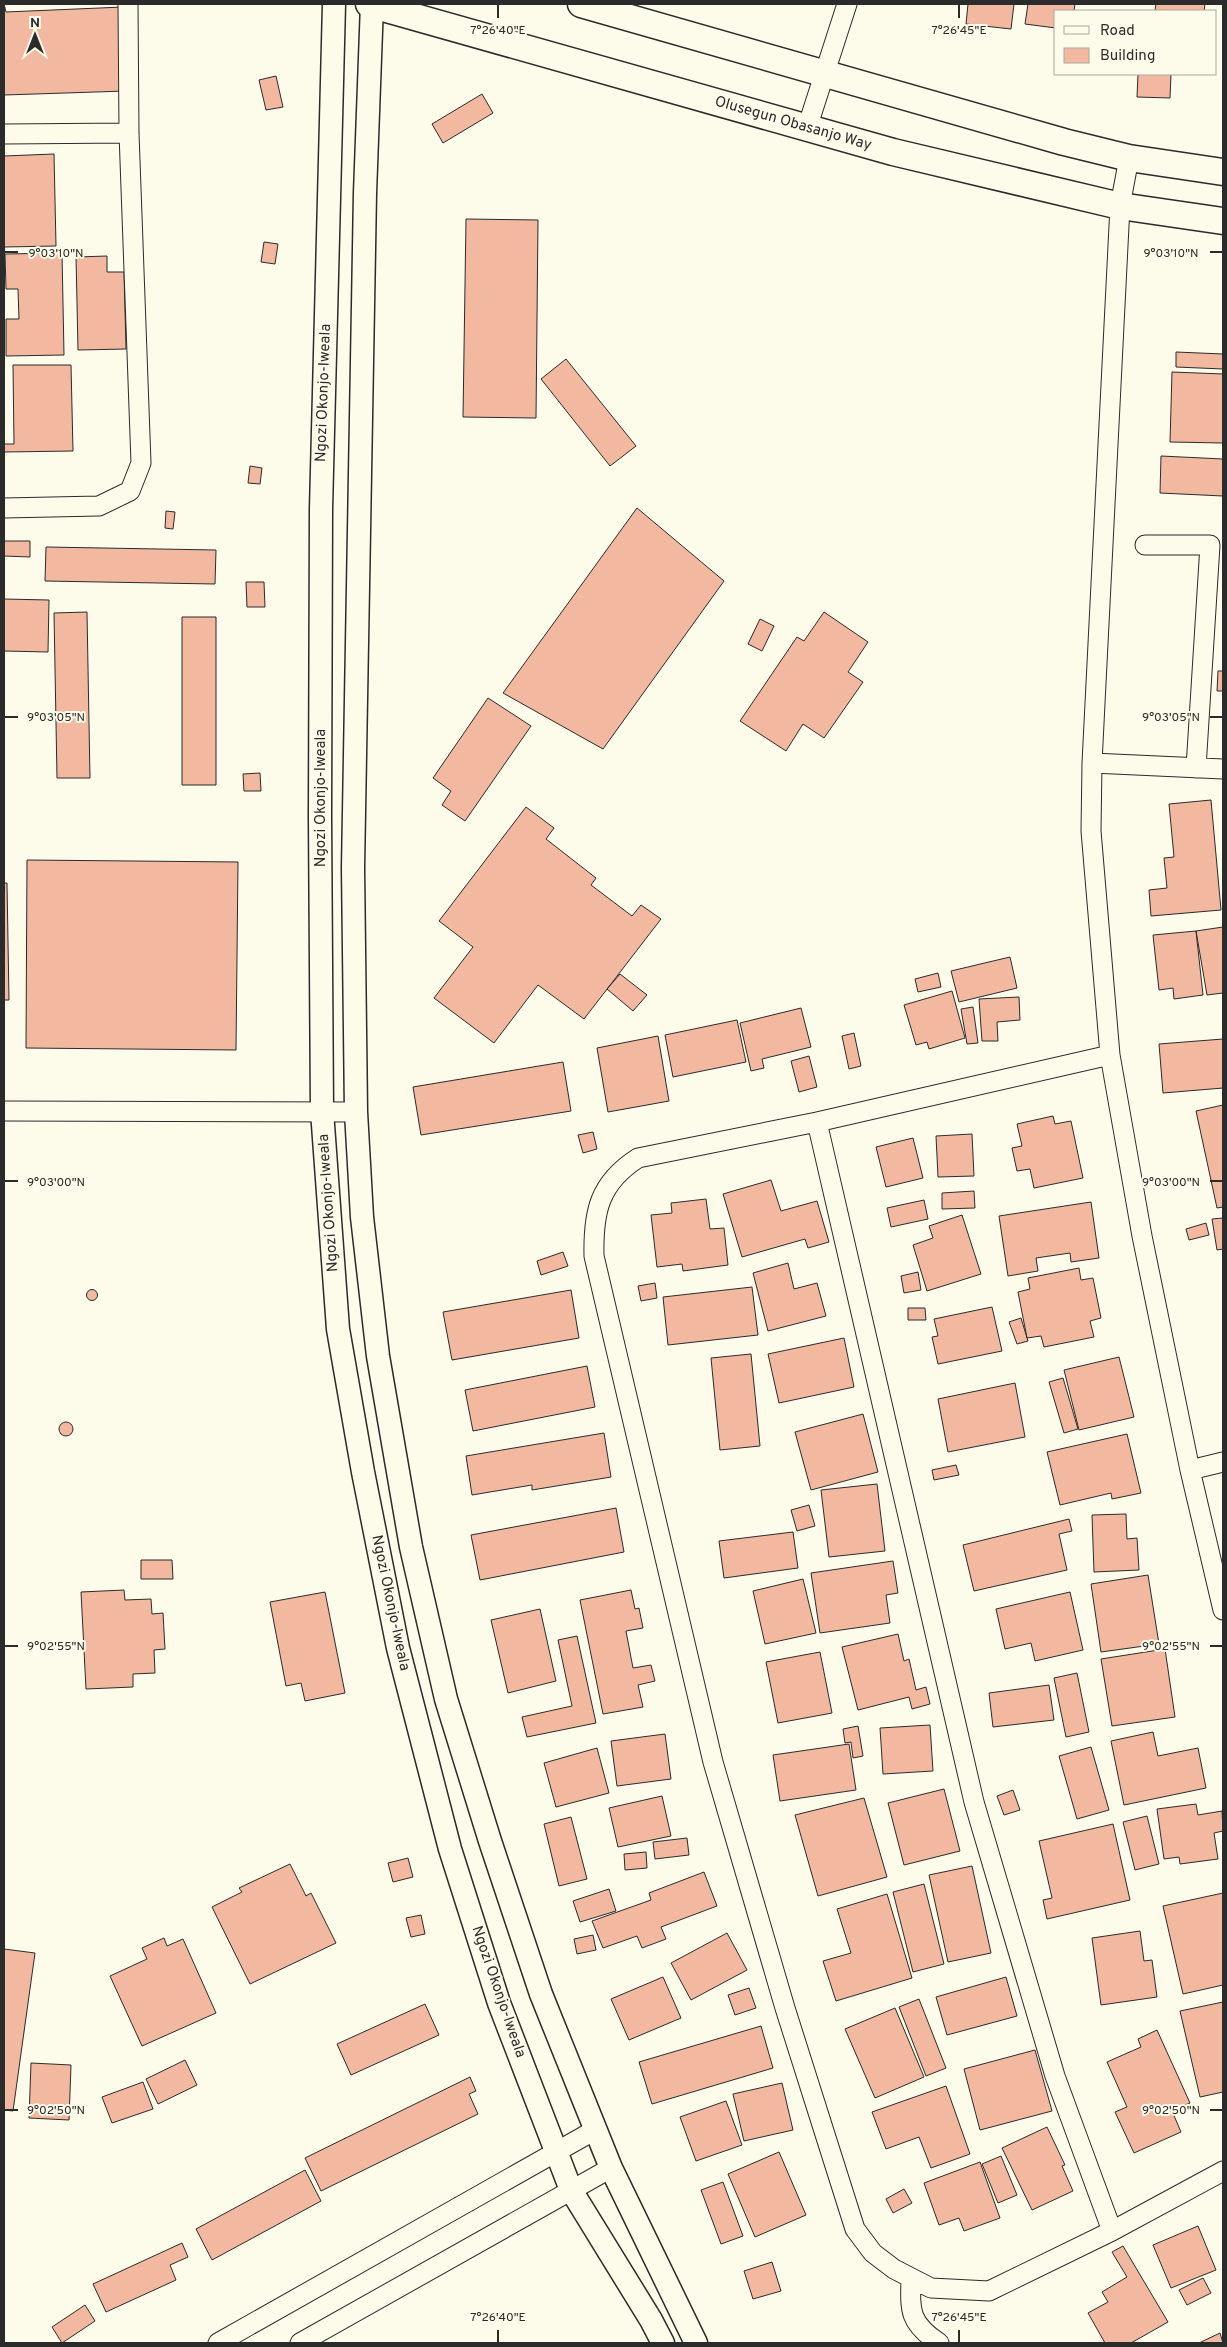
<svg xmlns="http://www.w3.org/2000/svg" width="1227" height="2347" font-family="Overpass,sans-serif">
<rect width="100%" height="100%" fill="#fdfbea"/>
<path fill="#f2b8a0" stroke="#2b2b2b" d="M4,4L6,12L123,7L126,91L4,95Z
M968,4H1014L1011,29L966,24Z
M1028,4H1075L1074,11H1056V28L1025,24Z
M1156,4H1205L1204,11H1155Z
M1138,74H1171L1170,98L1137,97Z
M276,76L283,107L266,110L259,80Z
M482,94L493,113L443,143L432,124Z
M54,154L56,246L4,247V156Z
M466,219L538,220L536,418L463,417Z
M264,242L278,244L275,264L261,262Z
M62,253L64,355L6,356V319H19L18,289H6L5,254Z
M107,256V272H124L126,349L78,350L76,257Z
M1176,352L1223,354V369L1176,367Z
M566,359L636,446L610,466L541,379Z
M13,365H71L73,451L4,452V444H14Z
M1172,372L1223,374V443L1170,442Z
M1161,456L1223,459V496L1160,493Z
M250,466L262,468L260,484L248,483Z
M637,508L724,581L603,749L503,693Z
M166,511L175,512L173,529L165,528Z
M4,541H30V557L4,556Z
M46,547L216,550L215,584L45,581Z
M246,582H264L265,607H247Z
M4,599L49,600L48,652L4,651Z
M87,612L90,778H57L54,613Z
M824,612L868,642L848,672L863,682L824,738L803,724L786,751L740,721L797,637L804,641Z
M182,617H216V785H182Z
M760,619L774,626L762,651L748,644Z
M1218,671H1223V691H1217Z
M488,698L531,726L465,821L442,805L451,791L433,778Z
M260,773L261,791H244L243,774Z
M1211,800L1221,910L1151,916L1149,890L1167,888L1164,858L1174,857L1169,804Z
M526,807L554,828L546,839L596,878L591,885L632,916L641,905L661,919L584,1019L538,985L494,1043L434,998L473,947L439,921Z
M27,860L238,862L236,1050L26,1048Z
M4,883H7L9,1000H4Z
M1223,927V993L1207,995L1196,931Z
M1196,931L1203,995L1174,999L1173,988L1159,990L1153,935Z
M1010,957L1017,988L959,1002L951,971Z
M938,973L941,987L918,992L915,979Z
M620,974L647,995L633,1011L607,989Z
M952,991L965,1038L929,1049L927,1042L916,1045L904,1005Z
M1019,997L1020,1020L997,1022L998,1041H982L979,999Z
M973,1007L978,1043L967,1044L961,1009Z
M801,1008L811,1047L762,1059L764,1068L751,1071L740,1023Z
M737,1020L746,1062L673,1077L665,1035Z
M854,1033L861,1066L849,1069L842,1036Z
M658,1036L669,1101L608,1112L597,1048Z
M1223,1039V1088L1163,1093L1159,1044Z
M809,1056L817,1087L799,1092L791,1061Z
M563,1062L571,1111L421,1135L413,1087Z
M1223,1105V1207L1217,1208L1196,1111Z
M1053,1116L1055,1124L1071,1121L1083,1178L1034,1188L1030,1169L1017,1171L1012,1148L1022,1146L1017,1124Z
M593,1132L597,1149L583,1153L578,1135Z
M972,1134L974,1176L938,1177L936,1136Z
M913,1138L923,1178L886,1187L876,1147Z
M771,1180L781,1211L817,1201L829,1242L808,1248L805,1239L742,1257L723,1194Z
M974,1191L975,1208L942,1209V1193Z
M706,1199L710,1229L724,1228L728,1265L683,1271L682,1264L657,1267L651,1215L672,1213L671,1203Z
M924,1200L928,1219L891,1227L887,1208Z
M1091,1202L1099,1258L1071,1262L1070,1253L1036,1258L1038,1271L1008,1276L999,1216Z
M962,1215L981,1274L927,1291L913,1245L933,1238L929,1226Z
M1223,1218V1249L1217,1250L1212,1219Z
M1206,1223L1209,1235L1189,1240L1186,1229Z
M563,1252L568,1266L541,1275L537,1261Z
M788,1263L794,1289L817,1283L826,1316L768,1331L753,1273Z
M1079,1268L1081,1280L1093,1278L1101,1318L1090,1321L1094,1337L1044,1347L1041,1336L1027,1338L1018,1292L1030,1289L1028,1278Z
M918,1272L921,1290L904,1293L901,1276Z
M655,1283L657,1298L641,1301L638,1286Z
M752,1287L758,1335L668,1345L663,1297Z
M86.5 1295a5.5 5.5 0 1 1 11 0a5.5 5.5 0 1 1-11 0Z
M571,1290L579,1338L452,1360L443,1312Z
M992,1307L1002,1351L938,1364L932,1337L938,1336L934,1319Z
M908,1308H925L926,1320H908Z
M1021,1318L1028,1341L1017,1344L1009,1322Z
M844,1338L854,1387L779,1403L768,1354Z
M751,1354L760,1446L720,1450L711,1358Z
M1119,1357L1134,1417L1079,1430L1064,1370Z
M587,1366L595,1407L473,1431L465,1390Z
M1063,1378L1078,1429L1064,1433L1049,1382Z
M1015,1383L1025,1437L948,1452L938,1399Z
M863,1414L878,1472L811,1490L795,1432Z
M59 1429a7 7 0 1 1 14 0a7 7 0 1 1-14 0Z
M604,1433L611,1477L532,1490V1485L472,1495L466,1456Z
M1127,1434L1141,1493L1112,1499L1111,1493L1060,1505L1047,1452Z
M956,1465L959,1475L934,1480L932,1470Z
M877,1484L885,1551L829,1557L821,1490Z
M809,1505L815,1526L797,1531L791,1510Z
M616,1508L624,1552L480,1580L471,1535Z
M1126,1514L1127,1539L1137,1538L1139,1570L1094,1572L1092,1515Z
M1069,1519L1072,1531L1059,1534L1067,1570L974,1591L963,1545Z
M793,1532L798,1568L724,1578L719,1541Z
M141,1560H172L173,1579H141Z
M893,1561L898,1593L886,1595L890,1623L820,1633L811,1573Z
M1148,1575L1159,1644L1101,1652L1091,1584Z
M803,1579L816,1633L765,1644L753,1591Z
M124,1590L125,1600L151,1599L152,1614L163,1613L165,1649L154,1650L155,1673L133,1674V1687L86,1689L81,1592Z
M631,1590L635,1609L639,1608L643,1628L626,1631L633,1668L651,1665L655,1681L638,1685L643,1707L603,1714L580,1600Z
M325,1592L345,1693L305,1701L301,1683L286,1686L270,1602Z
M1070,1592L1083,1650L1035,1661L1031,1643L1005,1649L996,1609Z
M540,1609L556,1681L508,1693L491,1620Z
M898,1634L904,1661L909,1659L916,1690L926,1687L930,1704L912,1709L909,1697L858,1710L842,1647Z
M577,1636L596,1723L527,1737L522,1717L572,1706L558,1640Z
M1165,1649L1175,1717L1112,1726L1101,1659Z
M820,1652L832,1713L778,1723L766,1662Z
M1077,1673L1089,1732L1066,1737L1054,1678Z
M1049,1685L1054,1720L993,1727L989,1693Z
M930,1725L933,1771L883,1774L880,1728Z
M858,1726L863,1756L853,1758L851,1742L845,1743L843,1729Z
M1153,1732L1158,1756L1198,1748L1206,1788L1124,1805L1111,1741Z
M665,1734L671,1779L617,1786L611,1741Z
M849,1744L856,1790L780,1801L773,1755Z
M1091,1747L1109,1810L1077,1819L1059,1756Z
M597,1748L609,1793L556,1807L544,1763Z
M944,1789L960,1851L904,1865L888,1803Z
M1013,1790L1020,1810L1004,1815L997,1796Z
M662,1796L671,1836L618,1847L609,1808Z
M864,1798L887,1877L818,1896L795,1815Z
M1196,1804L1198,1815L1222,1811L1223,1831L1214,1833L1218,1859L1180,1864L1179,1857L1164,1859L1157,1809Z
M1147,1816L1159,1864L1135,1870L1123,1822Z
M571,1817L587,1879L559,1886L544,1824Z
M1113,1824L1130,1900L1047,1919L1043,1900L1052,1898L1039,1841Z
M687,1838L689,1855L655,1859L653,1842Z
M646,1852L647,1868L625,1870L624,1854Z
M408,1858L413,1877L393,1882L388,1863Z
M290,1864L306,1896L311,1893L336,1943L250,1984L212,1907L242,1892L239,1888Z
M972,1866L991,1953L948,1962L929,1875Z
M704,1872L717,1906L661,1927L666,1939L642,1948L637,1936L603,1948L592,1921L651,1900L649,1893Z
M924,1884L944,1964L913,1972L893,1892Z
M609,1889L616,1911L580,1922L573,1901Z
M1223,1893V1985L1183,1994L1163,1906Z
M887,1894L912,1978L836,2001L823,1961L851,1953L837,1909Z
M421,1915L425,1934L411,1937L406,1918Z
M1140,1931L1144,1961L1152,1960L1157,1997L1101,2005L1092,1938Z
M727,1933L747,1970L691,2000L671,1963Z
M593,1935L596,1950L577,1954L574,1939Z
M164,1938L167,1946L183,1939L216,2013L142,2046L110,1976L147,1959L142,1948Z
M4,1949L35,1953L13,2111L4,2110Z
M663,1977L681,2018L629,2040L611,1999Z
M1006,1977L1017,2016L947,2035L936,1997Z
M749,1988L756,2008L735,2015L728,1995Z
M919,1999L946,2068L926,2076L899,2007Z
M1223,2002V2092L1200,2097L1180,2011Z
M425,2004L439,2035L351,2075L337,2044Z
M895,2008L924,2077L875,2098L845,2029Z
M761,2026L773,2068L652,2104L639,2062Z
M1157,2030L1190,2103L1172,2111L1181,2132L1134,2153L1115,2112L1127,2107L1107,2062L1141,2047L1138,2039Z
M1035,2050L1052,2111L980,2130L964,2069Z
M185,2060L197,2085L158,2104L146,2079Z
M31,2063L71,2065L69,2120L29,2118Z
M470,2077L476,2091L469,2094L478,2114L321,2191L305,2158Z
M143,2082L153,2109L112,2123L102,2097Z
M782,2083L793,2130L744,2141L733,2094Z
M946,2086L970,2154L931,2168L919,2137L886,2149L872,2112Z
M726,2101L742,2145L696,2161L680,2117Z
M1047,2127L1065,2165L1062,2166L1073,2191L1032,2210L1002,2148Z
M779,2152L806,2215L755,2237L728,2174Z
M1001,2156L1017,2195L998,2203L982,2164Z
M980,2162L1000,2218L964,2231L959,2218L939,2225L924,2183Z
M305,2170L321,2201L212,2260L196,2229Z
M723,2182L743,2236L721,2244L701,2190Z
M904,2189L912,2203L893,2213L886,2199Z
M1198,2226L1216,2270L1171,2288L1153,2245Z
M182,2243L188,2257L170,2265L176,2280L106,2312L93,2284Z
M1123,2246L1168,2322L1131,2343H1105L1088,2313L1108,2302L1102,2292L1127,2277L1112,2252Z
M772,2262L781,2291L753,2299L744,2271Z
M1203,2278L1211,2293L1187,2305L1179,2290Z
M85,2305L95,2321L62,2343L52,2327Z
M1220,2333L1223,2343H1199Z"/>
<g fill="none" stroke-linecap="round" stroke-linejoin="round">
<defs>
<path id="minor" d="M807,128L847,4
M4,134L129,133
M1129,158L1120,206L1092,763L1091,831L1110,1055L1142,1236L1190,1470L1223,1610
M4,508L99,506L130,491L141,463L129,133L128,4
M1145,545H1210L1196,768
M1092,763L1223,769
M1110,1055L817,1122L638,1158C599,1183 593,1212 594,1256L713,1762L785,2008L855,2229L873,2253L894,2269L931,2288L989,2291L1112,2231L1223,2171
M4,1111L356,1112
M817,1122L974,1802L1055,2076L1112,2231
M1190,1470L1223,1462
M911,2278C910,2311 909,2323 939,2343
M218,2343L595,2130
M300,2343L611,2168"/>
<path id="tertiary" d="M334,4L321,509L320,817L322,1111L338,1329L363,1472L398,1648L450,1849L499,2003L571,2190L651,2320L663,2343
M372,4L365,193L353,868L356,1112L362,1217L378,1356L411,1547L446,1699L490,1841L541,1994L611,2168L696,2343"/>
<path id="secondary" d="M369,4L893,152L1120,206L1223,221
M581,4L1064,142L1129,158L1223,172"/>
</defs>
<use href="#minor" stroke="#2b2b2b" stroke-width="21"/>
<use href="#tertiary" stroke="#2b2b2b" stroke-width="25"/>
<use href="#secondary" stroke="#2b2b2b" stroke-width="29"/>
<use href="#minor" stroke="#fdfbea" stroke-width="19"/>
<use href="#tertiary" stroke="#fdfbea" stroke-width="22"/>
<use href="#secondary" stroke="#fdfbea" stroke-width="26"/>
</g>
<path fill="none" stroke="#2b2b2b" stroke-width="2" d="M498,5V18M959,5V18M5,252H18M1210,252H1222M5,717H18M1210,717H1222M5,1181H18M1210,1181H1222M5,1646H18M1210,1646H1222M5,2110H18M1210,2110H1222M498,2330V2342M959,2330V2342"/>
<g text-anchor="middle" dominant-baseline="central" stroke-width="4" stroke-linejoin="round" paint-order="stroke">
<g font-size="15" fill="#2b2b2b" stroke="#fdfbea">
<text transform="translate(793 124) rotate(16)">Olusegun Obasanjo Way</text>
<text transform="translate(324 393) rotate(-88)">Ngozi Okonjo-Iweala</text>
<text transform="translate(321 798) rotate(-90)">Ngozi Okonjo-Iweala</text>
<text transform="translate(329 1203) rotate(-94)">Ngozi Okonjo-Iweala</text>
<text transform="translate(390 1603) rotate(78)">Ngozi Okonjo-Iweala</text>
<text transform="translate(498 1992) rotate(71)">Ngozi Okonjo-Iweala</text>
</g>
</g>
<g font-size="12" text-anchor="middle" fill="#2b2b2b" stroke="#fdfbea" stroke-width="4" stroke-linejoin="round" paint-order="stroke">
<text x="498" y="34">7°26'40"E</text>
<text x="959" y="34">7°26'45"E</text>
<text x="56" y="257">9°03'10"N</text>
<text x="1171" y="257">9°03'10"N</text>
<text x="56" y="721">9°03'05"N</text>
<text x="1171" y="721">9°03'05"N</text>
<text x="56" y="1186">9°03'00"N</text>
<text x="1171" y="1186">9°03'00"N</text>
<text x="56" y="1650">9°02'55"N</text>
<text x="1171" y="1650">9°02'55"N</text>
<text x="56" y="2114">9°02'50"N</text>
<text x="1171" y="2114">9°02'50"N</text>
<text x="498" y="2321">7°26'40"E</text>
<text x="959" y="2321">7°26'45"E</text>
</g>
<rect width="1227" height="2347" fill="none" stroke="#2b2b2b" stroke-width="10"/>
<rect x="1054" y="10" width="162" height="65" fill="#fdfbea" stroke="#a9a89e"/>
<rect x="1064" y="26" width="25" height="8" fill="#fdfbea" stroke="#a9a89e"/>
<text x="1100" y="35" font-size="15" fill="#2b2b2b">Road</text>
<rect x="1064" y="48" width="25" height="15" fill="#f2b8a0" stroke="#a9a89e"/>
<text x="1100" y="60" font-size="15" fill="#2b2b2b">Building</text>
<g transform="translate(35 35)" stroke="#fdfbea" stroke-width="4" paint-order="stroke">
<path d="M0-4L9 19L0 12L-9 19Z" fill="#2b2b2b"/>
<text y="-8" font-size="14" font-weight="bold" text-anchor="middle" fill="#2b2b2b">N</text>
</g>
</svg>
